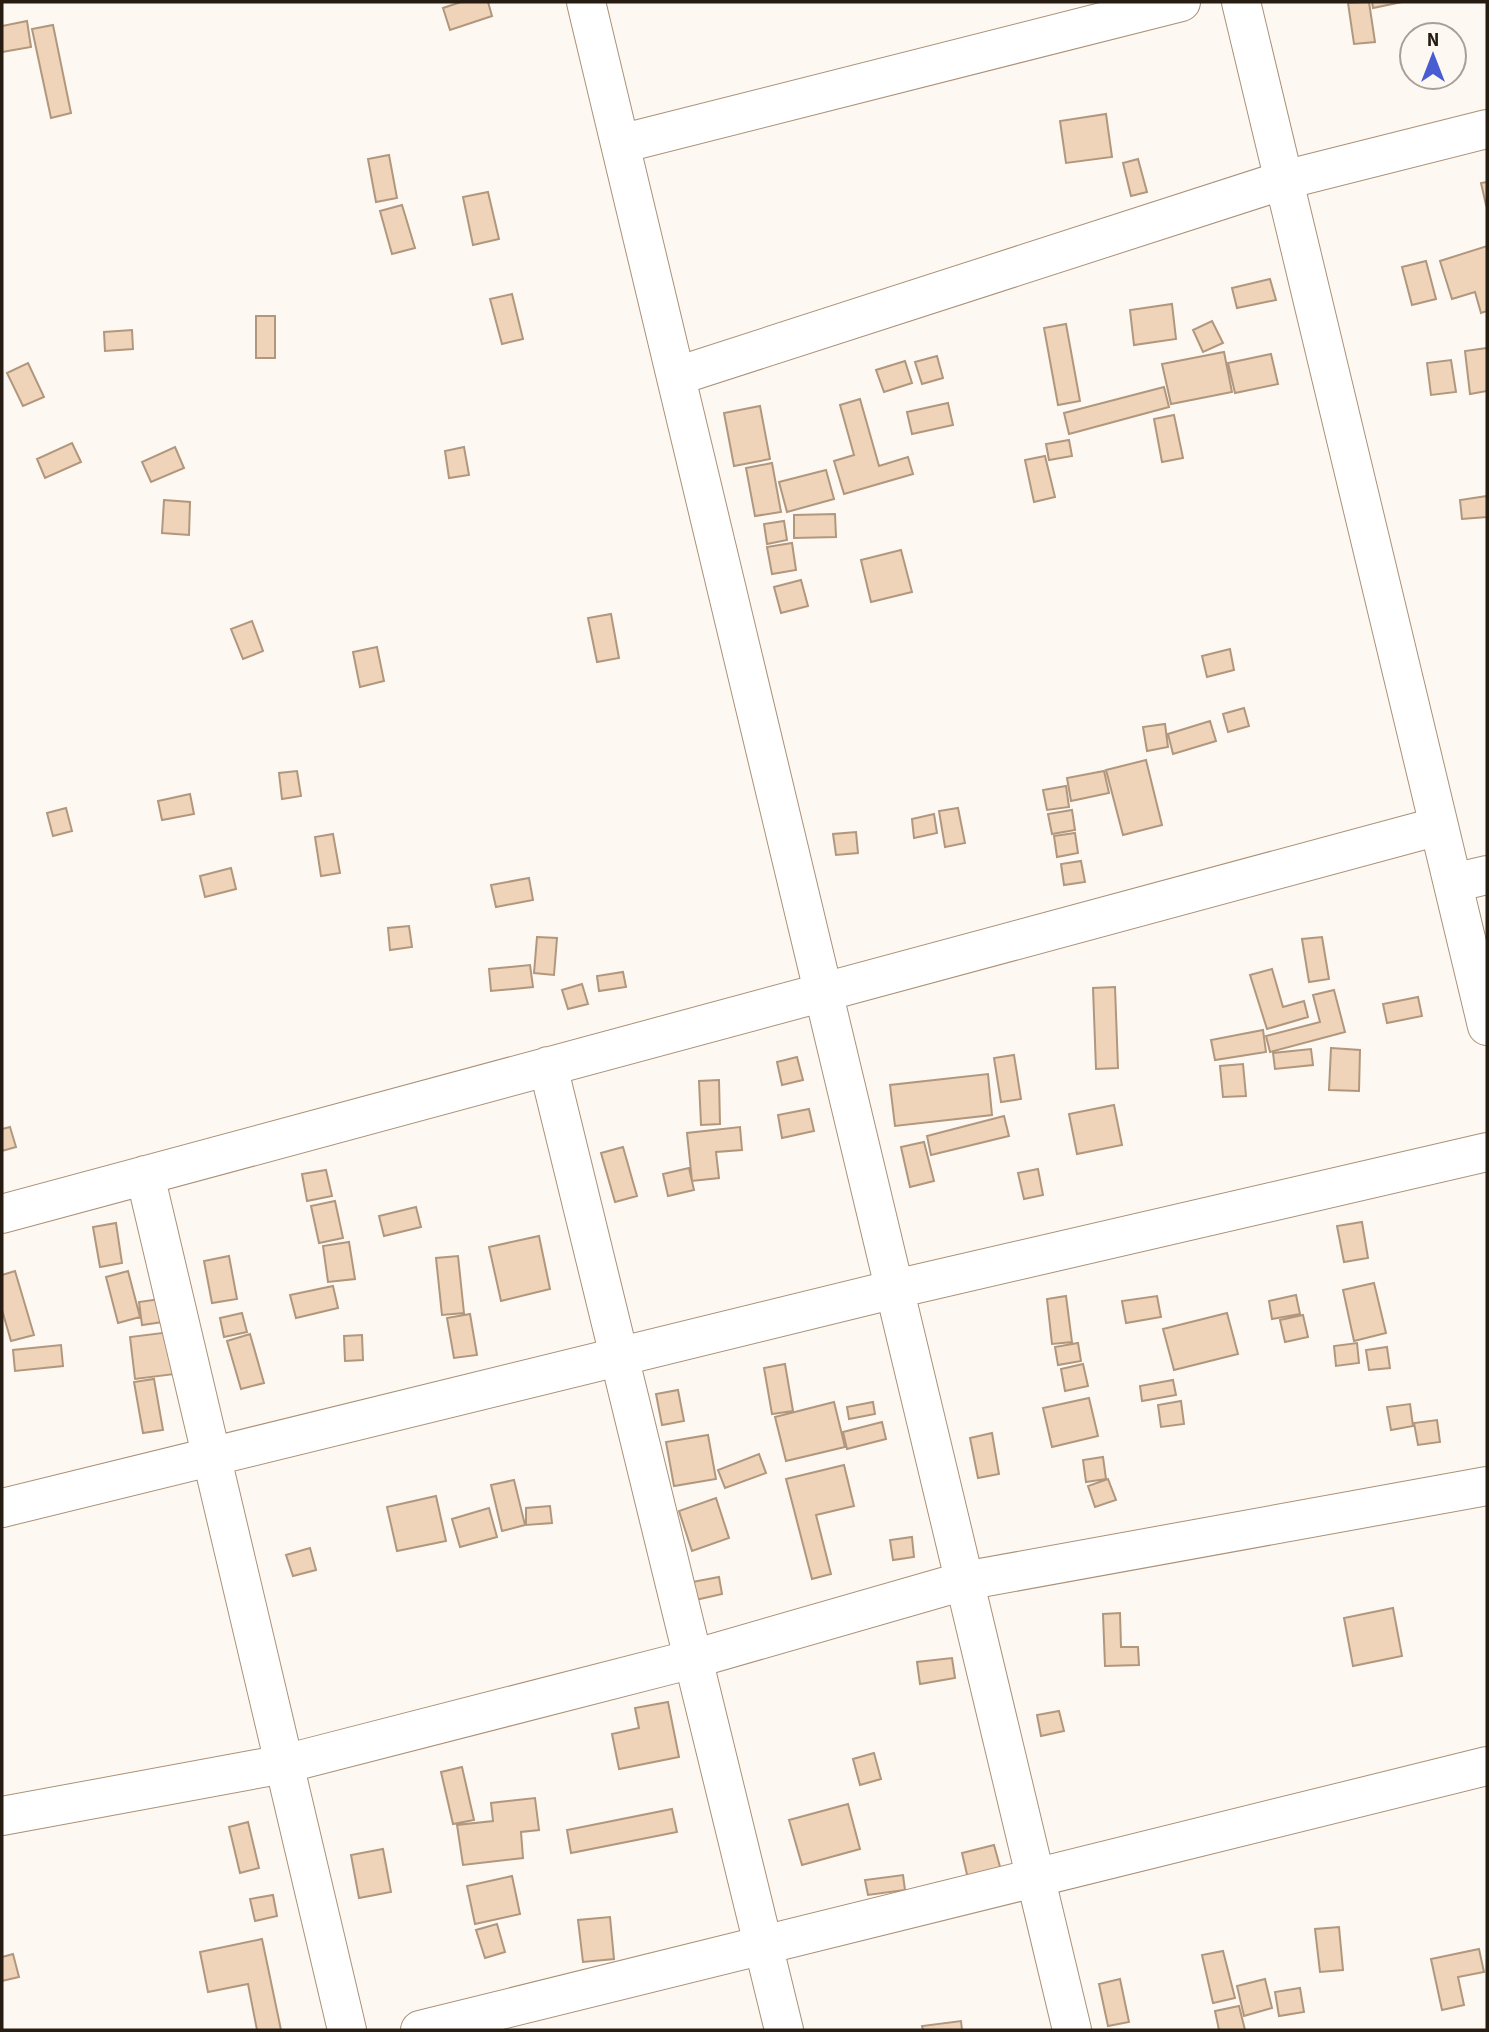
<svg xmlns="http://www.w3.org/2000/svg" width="1489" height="2032" font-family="'Source Sans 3',sans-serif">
<rect width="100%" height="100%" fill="#fdf8f2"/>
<path fill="#f0d4b9" stroke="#b1977d" stroke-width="2" d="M461,2H488L492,16L450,30L443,8Z
M1369,2L1375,42L1354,44L1348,3Z
M1372,2H1402L1373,8Z
M27,21L31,47L2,52V26Z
M53,25L71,113L51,118L32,29Z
M1106,114L1112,157L1066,163L1060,121Z
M389,155L397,198L376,202L368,159Z
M1138,159L1147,192L1131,196L1123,163Z
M1487,182V204L1486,205L1481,183Z
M488,192L499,239L473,245L463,197Z
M402,205L415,248L392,254L380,211Z
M1487,246V311L1481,313L1475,292L1452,299L1440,261Z
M1426,261L1436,299L1412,305L1402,267Z
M1270,279L1276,300L1237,308L1232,288Z
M512,294L523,339L502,344L490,299Z
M1172,304L1176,339L1134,345L1130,310Z
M256,316H275V358H256Z
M1212,321L1223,343L1203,352L1193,330Z
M1066,324L1080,401L1058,405L1044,328Z
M132,330L133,349L105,351L104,332Z
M1487,348V391L1470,394L1465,351Z
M1224,352L1232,392L1171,404L1162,364Z
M1271,354L1278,384L1235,393L1228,363Z
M937,356L943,378L922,384L915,362Z
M1451,360L1456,392L1431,395L1427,363Z
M905,361L912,383L884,392L876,370Z
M28,363L44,397L23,406L7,373Z
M1164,387L1169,407L1069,434L1064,413Z
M860,399L879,466L908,457L913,474L844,494L834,461L854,455L840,405Z
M948,403L953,425L912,434L907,412Z
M760,406L770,459L734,466L724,413Z
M1174,415L1183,458L1162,462L1154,419Z
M1069,440L1072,456L1049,460L1046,444Z
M72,443L81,462L45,478L37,459Z
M175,447L184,468L151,482L142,462Z
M464,447L469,475L449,478L445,451Z
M1045,456L1055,497L1034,502L1025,460Z
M772,463L781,512L755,516L746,468Z
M826,470L834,499L787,512L779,482Z
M1487,496V517L1462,519L1460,500Z
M164,500L190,502L189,535L162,533Z
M835,514L836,537L794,538V515Z
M784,521L787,540L767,544L764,524Z
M792,543L796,570L772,574L767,547Z
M901,550L912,592L871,602L861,560Z
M801,580L808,606L781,613L774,587Z
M611,614L619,658L597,662L588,618Z
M252,621L263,651L243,659L231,629Z
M377,647L384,681L360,687L353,652Z
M1230,649L1234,670L1207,677L1202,656Z
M1244,708L1249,726L1228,732L1223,714Z
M1210,721L1216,741L1173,754L1168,734Z
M1165,724L1168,747L1147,751L1143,727Z
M1146,760L1162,825L1123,835L1106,770Z
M297,771L301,796L282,799L279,773Z
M1104,771L1109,793L1071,801L1067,778Z
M1066,786L1069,807L1047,810L1043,790Z
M190,794L194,814L162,820L158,801Z
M66,808L72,831L53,836L47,813Z
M958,808L965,843L945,847L939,811Z
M1072,810L1075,830L1052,834L1048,814Z
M934,814L937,833L914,838L912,819Z
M856,832L858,853L836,855L833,834Z
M1075,833L1078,853L1057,857L1054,836Z
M333,834L340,873L321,876L315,837Z
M1081,861L1085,882L1064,885L1061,864Z
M231,868L236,889L205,897L200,876Z
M529,878L533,900L496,907L491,885Z
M409,926L412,947L390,950L388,928Z
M537,937L557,938L554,975L534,973Z
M1322,937L1329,979L1309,982L1302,939Z
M530,965L533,987L491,991L489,969Z
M1272,969L1283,1007L1304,1001L1308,1017L1267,1029L1250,975Z
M623,972L626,987L599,991L597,976Z
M582,984L588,1004L568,1009L562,990Z
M1115,987L1118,1068L1096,1069L1093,988Z
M1334,990L1345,1032L1270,1052L1266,1036L1320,1022L1313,995Z
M1418,997L1422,1016L1387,1023L1383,1004Z
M1263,1030L1266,1052L1215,1060L1211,1040Z
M1331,1048L1360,1050L1359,1091L1329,1090Z
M1311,1049L1313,1065L1275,1069L1273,1053Z
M1014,1055L1021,1099L1001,1102L994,1058Z
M797,1057L803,1080L782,1085L777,1062Z
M1243,1064L1246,1096L1223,1097L1220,1066Z
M988,1074L992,1115L895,1126L890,1085Z
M719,1080L720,1124L701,1125L699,1081Z
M1114,1105L1122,1145L1077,1154L1069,1114Z
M809,1109L814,1131L782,1138L778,1115Z
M1004,1116L1009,1136L931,1155L927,1136Z
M10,1127L16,1147L2,1151V1129Z
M740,1127L742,1150L716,1152L719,1178L692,1181L687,1133Z
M924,1142L934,1181L910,1187L901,1147Z
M623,1147L637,1196L615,1202L601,1153Z
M689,1168L694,1190L668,1196L663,1174Z
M1038,1169L1043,1195L1024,1199L1018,1173Z
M326,1170L332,1196L307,1201L302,1174Z
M335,1201L343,1238L319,1243L311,1206Z
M416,1207L421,1227L384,1236L379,1216Z
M1362,1222L1368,1258L1344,1262L1337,1226Z
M116,1223L122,1263L100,1267L93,1227Z
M539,1236L550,1289L501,1301L489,1247Z
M349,1242L355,1279L328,1282L323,1246Z
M229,1256L237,1299L212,1303L204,1261Z
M458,1256L464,1313L442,1315L436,1258Z
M15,1271L34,1335L11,1341L2,1310V1275Z
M128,1271L140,1317L118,1323L106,1277Z
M1374,1283L1386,1333L1354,1341L1343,1290Z
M333,1286L338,1308L296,1318L290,1295Z
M1296,1295L1300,1314L1272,1319L1269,1301Z
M1066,1296L1072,1342L1052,1344L1047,1299Z
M1157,1296L1161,1317L1126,1323L1122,1301Z
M174,1297L177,1320L142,1325L139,1302Z
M242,1313L247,1332L224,1337L220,1318Z
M1227,1313L1238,1354L1174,1370L1163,1329Z
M470,1314L477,1355L454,1358L447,1318Z
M1303,1315L1308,1337L1285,1342L1280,1320Z
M170,1332L175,1374L135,1379L130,1337Z
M250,1334L264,1383L241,1389L227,1341Z
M362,1335L363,1360L345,1361L344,1336Z
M1078,1343L1081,1361L1058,1365L1055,1347Z
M1357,1343L1359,1363L1336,1366L1334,1346Z
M61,1345L63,1366L15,1371L13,1350Z
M1387,1347L1390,1368L1369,1370L1366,1350Z
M785,1364L793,1411L772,1414L764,1368Z
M1083,1364L1088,1386L1065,1391L1061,1369Z
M154,1379L163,1430L143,1433L134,1382Z
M1173,1380L1176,1395L1142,1401L1140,1386Z
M678,1390L684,1421L662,1425L656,1394Z
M1089,1398L1098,1436L1052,1447L1043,1408Z
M1181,1401L1184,1424L1161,1427L1158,1405Z
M834,1402L845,1447L786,1461L775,1417Z
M873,1402L875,1414L849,1419L847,1407Z
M1410,1404L1413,1426L1391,1430L1387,1407Z
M1437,1420L1440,1442L1418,1445L1414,1423Z
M882,1422L886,1439L847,1449L843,1432Z
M992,1433L999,1474L978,1478L970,1438Z
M708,1435L716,1479L674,1486L666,1442Z
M759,1454L766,1473L725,1488L718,1470Z
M1103,1457L1106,1479L1086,1482L1083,1460Z
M844,1465L854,1506L816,1515L831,1574L812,1579L786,1479Z
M1108,1479L1116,1500L1095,1507L1088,1486Z
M514,1480L525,1525L502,1531L491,1485Z
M436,1496L446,1541L397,1551L387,1507Z
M716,1498L729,1538L692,1551L679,1511Z
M550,1506L552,1523L526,1525V1508Z
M489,1508L497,1537L460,1547L452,1519Z
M912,1537L914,1557L893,1560L890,1540Z
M310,1548L316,1570L293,1576L286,1555Z
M719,1577L722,1594L691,1601L687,1583Z
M1393,1608L1402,1656L1353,1666L1344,1618Z
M1120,1613L1121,1647H1138L1139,1665L1105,1666L1103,1614Z
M952,1658L955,1678L920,1684L917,1662Z
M668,1702L679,1757L619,1769L612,1734L639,1728L635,1708Z
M1059,1711L1064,1731L1041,1736L1037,1715Z
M874,1753L881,1779L860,1785L853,1759Z
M462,1767L474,1820L453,1824L441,1772Z
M535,1798L539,1830L521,1832L523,1858L463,1865L457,1825L493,1821L491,1803Z
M848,1804L860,1849L802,1865L789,1820Z
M672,1809L677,1832L571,1853L567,1830Z
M248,1822L259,1868L240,1873L229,1827Z
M994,1845L1002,1874L969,1883L962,1853Z
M383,1849L391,1892L359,1898L351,1855Z
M903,1875L905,1890L868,1895L865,1880Z
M512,1876L520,1914L475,1924L467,1886Z
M273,1895L277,1916L255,1921L250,1899Z
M610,1917L614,1959L583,1962L578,1920Z
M497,1924L505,1952L485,1958L476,1930Z
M1339,1927L1343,1970L1320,1972L1315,1929Z
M262,1939L281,2030H257L248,1984L208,1992L200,1952Z
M1479,1949L1484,1972L1458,1977L1464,2005L1442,2010L1431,1959Z
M1223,1951L1235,1998L1213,2003L1202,1955Z
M13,1954L19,1977L2,1981V1957Z
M1120,1979L1129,2022L1108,2026L1099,1984Z
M1265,1979L1272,2008L1244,2016L1237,1986Z
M1300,1988L1304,2012L1279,2016L1275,1992Z
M1239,2006L1245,2030H1219L1215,2011Z
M961,2021L962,2030H923L922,2026Z"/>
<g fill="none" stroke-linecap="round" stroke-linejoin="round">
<defs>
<path id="street" d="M586,2L1072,2030
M1241,2L1487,1026
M620,144L1181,2
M677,376L1284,180L1487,129
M1453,883L1487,875
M548,1066L784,2030
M145,1175L347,2030
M2,1214L1439,826
M2,1508L895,1289L1487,1152
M2,1816L284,1764L693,1659L964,1581L1487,1486
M420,2030L1487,1766"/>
</defs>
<use href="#street" stroke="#ab9178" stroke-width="40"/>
<use href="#street" stroke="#fff" stroke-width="38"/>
</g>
<rect width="1489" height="2032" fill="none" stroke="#261c12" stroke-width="7"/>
<g transform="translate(1433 56)"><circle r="33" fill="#fdf8f2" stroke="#a7a098" stroke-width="2"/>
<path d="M0-5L12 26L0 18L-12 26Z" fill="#485dd1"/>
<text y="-10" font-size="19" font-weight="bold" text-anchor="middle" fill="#261c12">N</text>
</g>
</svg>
